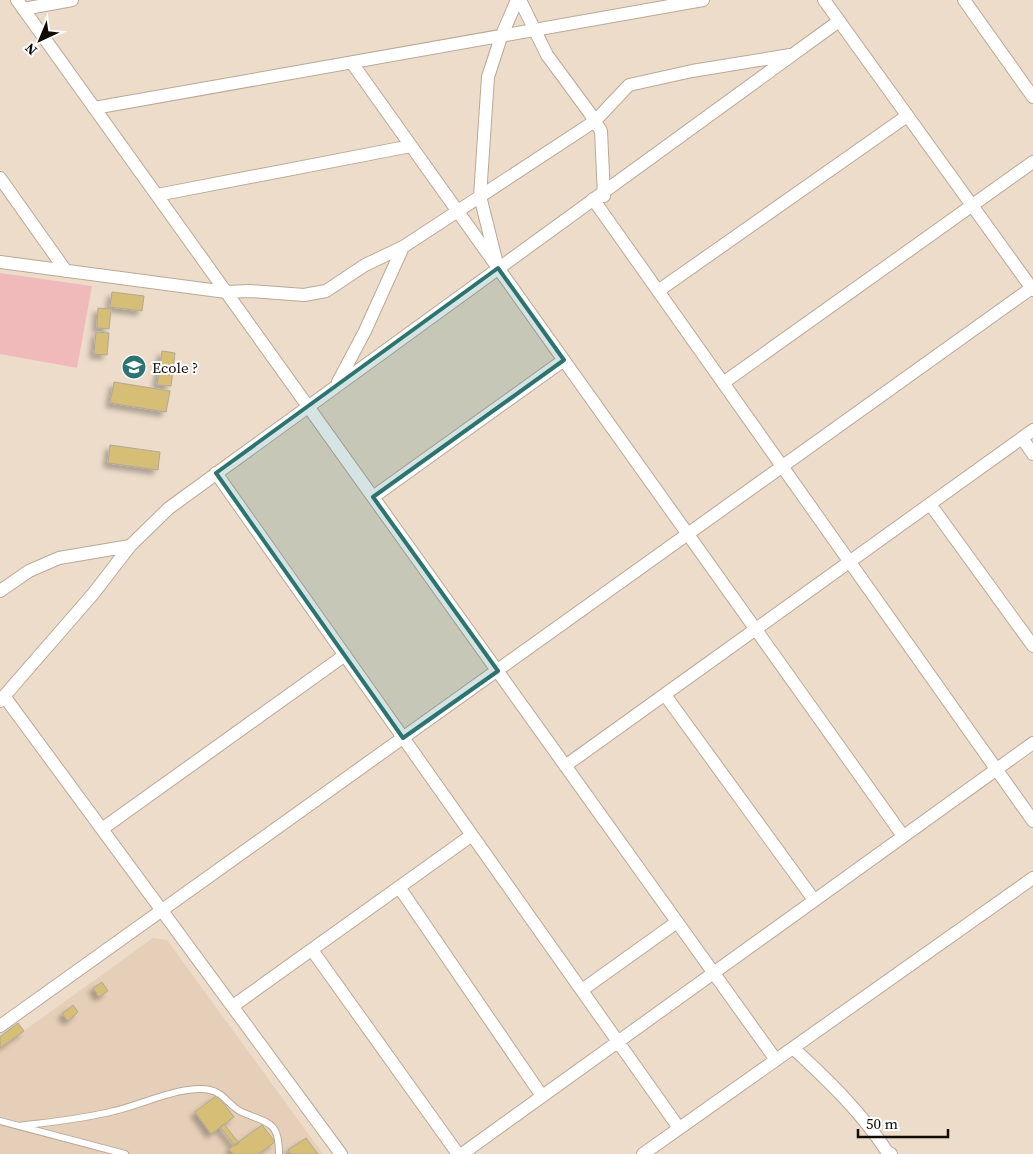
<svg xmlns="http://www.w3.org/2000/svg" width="1033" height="1154" font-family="'Source Serif 4',serif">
<defs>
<filter id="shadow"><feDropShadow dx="-4.5" dy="4.5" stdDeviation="2.5" flood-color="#0004"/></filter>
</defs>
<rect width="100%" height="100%" fill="#eddcca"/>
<path fill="#e6cfb8" d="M153,938L167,940L323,1154H0V1048Z"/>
<path fill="#f1baba" d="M0,273L92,286L77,368L0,354Z"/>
<path fill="#d6be76" stroke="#b0a994" filter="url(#shadow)" d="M112,292L144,296L142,311L110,307Z
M98,308L111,309L109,329L97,328Z
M96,332L109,333L107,355L94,354Z
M162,351L175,353L171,386L157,385Z
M114,382L170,391L166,412L110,403Z
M110,445L160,452L158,470L108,463Z
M102,982L108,991L99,997L93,988Z
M73,1005L78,1012L68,1021L62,1014Z
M18,1023L24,1031L0,1048V1037Z
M217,1095L234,1117L211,1134L195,1112Z
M224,1124L239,1143L235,1146L220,1127Z
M262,1125L275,1142L258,1154H233L229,1149Z
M306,1138L318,1154H291L288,1150Z"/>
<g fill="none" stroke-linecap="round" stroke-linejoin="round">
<defs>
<path id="service" d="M0,1121L125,1154
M19,1126C51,1122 83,1119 114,1111C141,1105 184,1084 210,1090C225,1093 230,1108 244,1113C270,1124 279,1122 279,1154"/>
<path id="minor" d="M17,0L776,1060
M520,0L547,55L589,112L601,131L604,196
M824,0L1033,290
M964,0L1033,97
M23,9L72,0
M352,63L903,836
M94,108L703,0
M0,178L66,271
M157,195L411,146
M593,199L1033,821
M496,260L480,196L488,77L501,37L517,0
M0,262L226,292L250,291L304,295L326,291L365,265L403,247L595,121L629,85L692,71L790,55
M658,291L907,116
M338,382L365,331L403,247
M723,383L1033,162
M1022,438L1033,454
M216,473L679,1128
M373,497L564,360
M930,504L1033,646
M0,591L29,571L59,558L130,546
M665,695L814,900
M4,696L341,1154
M0,701L93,594L130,546L169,508L839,21
M565,766L1033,430
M102,829L345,655
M399,887L542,1096
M312,950L458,1154
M582,990L677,922
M233,1006L472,835
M0,1026L1033,287
M793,1048C828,1080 862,1113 888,1153L891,1154
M462,1154L1033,743
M643,1154L1033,878"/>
</defs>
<use href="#service" stroke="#b9a998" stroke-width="8"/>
<use href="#minor" stroke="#b9a998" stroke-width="14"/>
<use href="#service" stroke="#fff" stroke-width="6"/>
<use href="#minor" stroke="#fff" stroke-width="12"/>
</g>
<path fill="#2b7470" fill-opacity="0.2" stroke="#2b7470" stroke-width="4" stroke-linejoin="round" d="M498,268L564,360L373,497L498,671L403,738L216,473Z"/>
<defs>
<symbol id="school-disc" viewBox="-11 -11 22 22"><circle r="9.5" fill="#2b7470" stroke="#fff"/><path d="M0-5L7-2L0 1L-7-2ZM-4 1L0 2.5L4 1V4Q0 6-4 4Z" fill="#fff"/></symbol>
</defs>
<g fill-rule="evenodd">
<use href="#school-disc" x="120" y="353" width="28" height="28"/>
</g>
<g text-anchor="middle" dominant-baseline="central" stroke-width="4" stroke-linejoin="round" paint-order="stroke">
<g font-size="15" fill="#110b06" stroke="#fff" text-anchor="start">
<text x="152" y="367">Ecole ?</text>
</g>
</g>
<g transform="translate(40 40) rotate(224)" stroke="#ffffff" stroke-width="4" paint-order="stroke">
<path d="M0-4L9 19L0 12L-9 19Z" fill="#110b06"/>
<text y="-8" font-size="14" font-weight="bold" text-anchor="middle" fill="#110b06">N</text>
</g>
<path d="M858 1129v8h90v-8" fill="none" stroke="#110b06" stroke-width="2.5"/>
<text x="866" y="1129" font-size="15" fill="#110b06" stroke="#ffffff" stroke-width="4" paint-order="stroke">50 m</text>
</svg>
